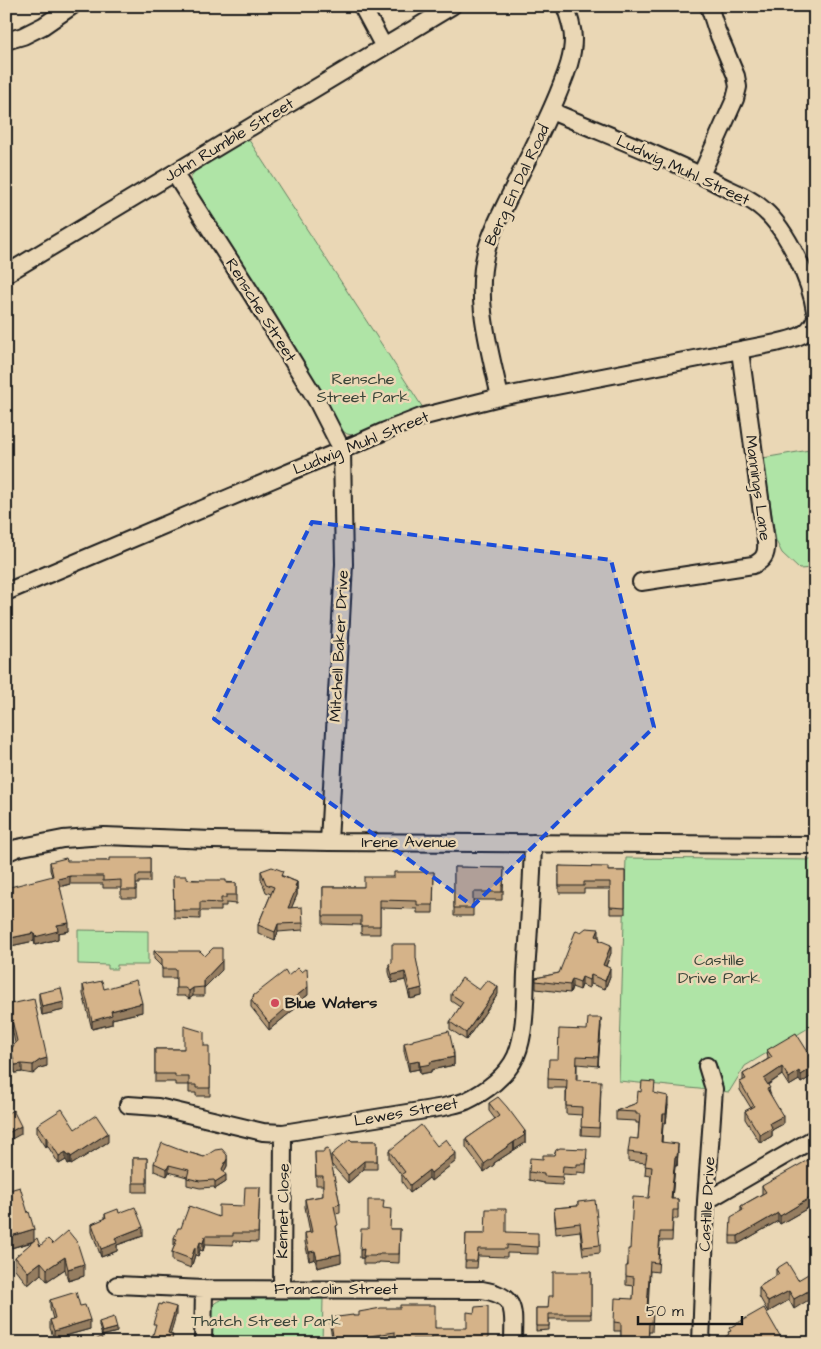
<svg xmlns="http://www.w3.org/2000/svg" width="821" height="1349" font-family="'Architects Daughter',sans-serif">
<rect width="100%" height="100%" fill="#ead7b5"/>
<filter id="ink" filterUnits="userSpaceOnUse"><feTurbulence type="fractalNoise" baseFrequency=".02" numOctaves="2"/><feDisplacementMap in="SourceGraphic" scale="10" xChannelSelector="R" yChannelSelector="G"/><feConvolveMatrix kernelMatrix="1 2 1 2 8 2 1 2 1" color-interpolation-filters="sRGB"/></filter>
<g filter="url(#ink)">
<path fill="#afe4a6" stroke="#668061" d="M247,137L423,408L358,436L347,434L339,428L193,188L191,177L196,169Z
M815,449V568L799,569L782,553L776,541L763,458Z
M626,858L815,860V1024L745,1066L729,1092L619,1081Z
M78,930L148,931V965H117V969H108V965L78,964Z
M223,1299H323L322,1343H210C210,1333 208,1313 213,1305C215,1302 220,1300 223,1299Z"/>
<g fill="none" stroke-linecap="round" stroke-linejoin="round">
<defs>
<path id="minor" d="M362,6L384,47
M6,41L23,36L43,26L72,6
M551,111C607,135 664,156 718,184C734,192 751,198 764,210C787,230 811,281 815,311
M174,173L251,293L316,399L342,450L344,564L329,842
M701,175L735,99L738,87L736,76L717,31L709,6
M6,274L452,6
M500,397C490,350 474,301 486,252C491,231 502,212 511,193C527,160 544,128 558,94C565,76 573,59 573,39C573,28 569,17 565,6
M641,582L753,565C764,560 767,554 766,542L740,351
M6,592L342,450L385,431L421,417L500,397L776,343C793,338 807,338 815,320
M6,853L17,848L63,839L104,836L212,840L329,842L815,845
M128,1105L158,1107L263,1132L283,1133L444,1107C451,1105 459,1104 466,1101C485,1092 507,1076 516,1056C526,1032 525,998 526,973C529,929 532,886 533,843
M706,1201L815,1138
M117,1285L204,1289L482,1290C519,1296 513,1312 513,1343
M282,1289L283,1133
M203,1343L204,1289
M701,1343L706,1201L714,1089L707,1066"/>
</defs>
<use href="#minor" stroke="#1c1c1c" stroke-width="20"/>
<use href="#minor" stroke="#ead7b5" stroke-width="16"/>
</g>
<path fill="#b79a76" stroke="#1c1c1c" d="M150,858V882H139V884H136V898H121V888H103V884H70L60,887L69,931L58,933V939L35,945L34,941L6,947L52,876L50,870V862L109,861Z
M559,866L608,871H625V914H610V889H584V893H559Z
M454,867L504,868L503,894H502V900H473V916H454Z
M261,871L283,876L297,882V895L291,908L303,923V930L278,932L275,940L258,933V925L271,894L266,892L261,879Z
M434,872L433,913H417V909L380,908V934H361V925L323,924V887H364L394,877Z
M173,876L186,879L236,883V904L226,903V906H221V911H200V919L174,918Z
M599,937L600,940L611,953L606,966L610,976L605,989L591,984L589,988L582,985L580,990L572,987L570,993L536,989V978L559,973Z
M154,951L205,956L222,970L204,988V996H193L189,999L185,996H176V978H162V967L154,959Z
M416,959L422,996L410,999L405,980L392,983L389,972V964Z
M288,976L308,995L297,1003V1007L269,1030L251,1007V1000L253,998V996Z
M83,985L104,989L142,1012L112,1019V1024L92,1029L83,994Z
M479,990L498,994L466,1040L450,1029V1022L460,1007L451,1001V994Z
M39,993L64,1010L42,1015L39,1001Z
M6,1005L47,1066L40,1068L33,1074L22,1072L15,1073L11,1057V1049L15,1043L12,1028L6,1029Z
M601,1026L598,1066L577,1064V1080L601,1089L599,1136L581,1135L582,1115L566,1114V1088H548V1079L558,1059L587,1030Z
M404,1043L454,1053V1065L431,1070V1072L420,1074L419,1069L409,1071L404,1051Z
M204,1046L209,1067H210V1096H196V1093H189V1085H175V1082H155V1049H184Z
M767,1050L815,1063V1074L801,1083L799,1080L789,1086L782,1075L768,1085L770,1093L783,1124L772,1130V1136L760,1143L745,1119V1111L751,1108L740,1090V1082L743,1081V1074L768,1059Z
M655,1093L668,1105L666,1123H663L662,1142L678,1152L677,1166H675L672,1199H678V1219H673L672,1241H660L658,1272L650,1271L648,1309L653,1311L652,1332H649L648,1343H621V1331H614V1322L633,1299L634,1286L626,1285V1276L630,1249L649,1198L651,1176L645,1175L646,1163L628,1161V1152L638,1139L639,1123H636V1121L616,1120V1111L637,1103Z
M489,1103L525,1131V1143L494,1163V1165L484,1172L466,1147V1139L495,1119L489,1111Z
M37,1125L75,1129L108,1142L71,1165L70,1163L68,1164L66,1160L59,1164L47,1145L46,1147L37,1133Z
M352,1141H377V1169H364L348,1183L331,1164L340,1204V1213L335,1214L341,1262L317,1268L315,1259L309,1261L305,1242V1233L310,1232L305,1207V1199L323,1196V1185H316L315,1152L331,1163V1155Z
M437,1146L456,1161L431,1181L429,1178L410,1193L402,1182V1176L389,1159V1151Z
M180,1150L204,1157L227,1155V1166L224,1172L226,1182L215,1189L214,1187L200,1188L187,1185V1177L169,1172L167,1176L154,1171V1163Z
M554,1155L587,1157L586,1173L577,1172V1175L563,1174L562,1185L544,1184V1183L529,1180V1172L543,1159Z
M133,1158H147V1192H133Z
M762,1186L814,1193L815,1195V1204L780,1224L778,1221L738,1244H730V1236L741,1212V1206L762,1194Z
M260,1187L258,1242L233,1241V1245L205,1244L203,1251L200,1250L198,1256L195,1255L191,1268L172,1261V1252L174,1247V1238L181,1228L219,1217L244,1206Z
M6,1191L34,1240L40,1246L53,1244L84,1276L68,1281L65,1269L47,1281L41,1274L28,1285L15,1269V1257L33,1242L11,1248L6,1233Z
M578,1202L600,1245V1253L583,1255L580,1231L556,1234L554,1208L578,1206Z
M383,1208L390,1229H400L399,1263L379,1262V1263H376L375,1264H363V1258H360L368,1229Z
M105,1214L143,1236L117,1245V1251L101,1257L92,1232V1224L105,1219Z
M506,1232L538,1241V1254L507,1253V1257L478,1256L477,1268H465L466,1234H485Z
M815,1251V1270L811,1263V1254Z
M776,1269L798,1280L794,1309L789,1300L768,1312L759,1296V1287L776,1276Z
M591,1272V1319H549V1330L536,1331V1308H548L553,1296Z
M50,1300L80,1306L90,1329L54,1339L50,1328V1320L53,1319L50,1308Z
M353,1316L435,1328L488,1341L491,1343H395V1340L379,1343H333L330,1326V1318Z
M99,1322L117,1332L102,1336L99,1326Z"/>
<path fill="#957d60" stroke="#1c1c1c" d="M70,876V884L58,887V879Z
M297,882V895L288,916V908Z
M69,923V931L58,933V939L35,945V937L57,925Z
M278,924V932L275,940V932Z
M599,929V937L596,944V936Z
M34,933V941L6,947V939Z
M611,945V953L603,973V965Z
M222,961V970L204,988V980Z
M610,968V976L605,989V981Z
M405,972V980L392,983V975Z
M591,975V984L589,988V980Z
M582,977V985L580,990V982Z
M572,979V987L570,993V985Z
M308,987V995L297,1003V1007L269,1030V1023L295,997Z
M498,987V994L466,1040V1033Z
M193,988V996L189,999V991Z
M422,988V996L410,999V991Z
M64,1002V1010L42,1015V1007Z
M142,1003V1012L112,1019V1024L92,1029V1021L111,1011Z
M601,1018V1026L598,1066V1057Z
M12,1020V1028L6,1029V1021Z
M454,1057V1065L431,1070V1072L420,1074V1066L430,1062Z
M47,1058V1066L40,1068L33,1074V1065L40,1060Z
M419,1061V1069L409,1071V1063Z
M22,1064V1072L15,1073V1065Z
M815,1066V1074L801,1083V1075Z
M782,1067V1075L764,1087V1079Z
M799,1071V1080L789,1086V1078Z
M668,1096V1105L666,1123V1114Z
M663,1114V1123L661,1150V1142Z
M783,1116V1124L772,1130V1136L760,1143V1135L770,1123Z
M21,1126V1134L6,1142V1134Z
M525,1131V1143L514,1150V1142Z
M108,1133V1142L71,1165V1157Z
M47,1137V1145L46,1147V1138Z
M514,1142V1150L494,1163V1165L484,1172V1164L494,1156Z
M678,1144V1152L677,1166V1157Z
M66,1152V1160L59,1164V1156Z
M456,1153V1161L431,1181V1173Z
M70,1155V1163L68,1164V1156Z
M675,1157V1166L671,1208V1199Z
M227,1159V1166L222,1176V1169Z
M364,1161V1169L348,1183V1175Z
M169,1165V1172L167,1176V1169Z
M429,1170V1178L410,1193V1185Z
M226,1175V1182L215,1189V1182Z
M815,1185V1193L810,1195V1187Z
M815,1195V1204L780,1224V1216Z
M778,1213V1221L738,1244V1236Z
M143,1227V1236L117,1245V1251L101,1257V1249L115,1238Z
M34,1229V1241L11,1248V1236Z
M205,1236V1244L203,1251V1243Z
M200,1242V1250L198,1256V1248Z
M195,1247V1255L191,1268V1259Z
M364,1249V1258H360V1250Z
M315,1251V1259L309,1261V1252Z
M341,1254V1262L317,1268V1259Z
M65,1257V1269L47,1281V1269Z
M41,1262V1274L28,1285V1272Z
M84,1264V1276L68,1281V1269Z
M815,1287V1296L794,1309V1299Z
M789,1291V1300L768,1312V1302Z
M176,1307V1315L168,1342V1333Z
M90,1320V1329L54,1339V1331Z
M117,1328V1332L102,1336V1332Z"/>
<path fill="#d5b389" stroke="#1c1c1c" d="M66,858L67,861H109V858H150V874H139V876H136V890H121V880L103,881V876H70L58,879L69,923L57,925L58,931L35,937L34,933L6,939V888L53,876L50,862Z
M559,866L608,867V871H625V908L610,907V882H584V886H559Z
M272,867L283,871L281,876L297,882L295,886L297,887L288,908L302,907L303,923L278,924L275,932L258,925L274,887L266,884L261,871Z
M454,867L504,868L503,886H502V892H473V908H454Z
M394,872H434L433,905H417V901L380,900V926H361V916H323V887H364V877H394Z
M173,876H186V879L193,880H226V883H236V895H226V898H221V903L200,902V910H174Z
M586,928L599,929L596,936L600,938L599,940L611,945L603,965L610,968L605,981L591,975L589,980L582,977L580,982L572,979L570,985L536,981V978L559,973L576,930L581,932Z
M392,944H416V958L422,988L410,991L405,972L392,975L389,964L392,963Z
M213,948H222V961L204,980V987L193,988L189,991L185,988H176V969H162V959L154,951H200L205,956Z
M298,968L302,972L307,968L308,987L295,997L297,999L269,1023L251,1000L254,997L253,996L285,971L288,976Z
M462,978L479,990L487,980L498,987L466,1033L450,1022L463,1002L451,994Z
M136,980L142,1003L111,1011L112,1015L92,1021L83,985L102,981L104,989Z
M61,988L64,1002L42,1007L39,993Z
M34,999L47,1058L40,1060L33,1065L22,1064L15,1065L11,1049L17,1041L12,1020L6,1021V1005Z
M588,1018H601L598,1057L577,1056L576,1080L601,1081L599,1128L581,1127L582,1107L566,1106L567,1080L548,1079L549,1059H558L559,1029L587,1030Z
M184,1026L204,1032V1046H209V1067H210V1088H196V1085H189V1077H175V1074H155V1049H184Z
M449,1031L454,1053H453L454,1057L430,1062L431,1064L420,1066L419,1061L409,1063L404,1043L413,1041V1040Z
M796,1033L815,1063V1066L801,1075L799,1071L789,1078L782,1067L764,1079L770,1088L767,1089L783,1116L770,1123L772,1128L760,1135L745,1111L754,1106L740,1082L746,1079L743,1074L772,1057L767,1050Z
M642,1081L655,1082L654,1093L668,1096L666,1114H663L661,1142L678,1144L677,1157H675L671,1199H678V1210H673L672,1232H660L658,1263L650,1262L647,1309L653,1311L652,1323H649L648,1343H635V1339L621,1338V1323L614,1322L615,1298L633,1299L634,1277L626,1276V1266H628V1249H630L633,1197L649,1198L652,1167L645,1166L647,1154L628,1152L630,1138L638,1139L640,1114H636V1112L616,1111L637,1103L638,1091L641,1092Z
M498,1097L507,1107L525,1131L523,1133L525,1135L514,1142L494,1156V1157L484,1164L466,1139L499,1116L489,1103Z
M62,1109L75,1129L96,1115L108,1133L71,1157L70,1155L68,1156L66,1152L59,1156L47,1137L46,1138L37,1125Z
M13,1110L21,1126L6,1134V1114Z
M421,1125L437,1146L446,1139L456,1153L431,1173L429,1170L410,1185L402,1174L405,1172L389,1151Z
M350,1139L352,1141H377V1161H364L348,1175L331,1155Z
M162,1143L180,1150L204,1157L215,1150L222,1149L227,1155V1159L222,1169L226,1175L215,1182L214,1180L200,1181L187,1178L189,1170L169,1165L167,1169L154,1163Z
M328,1148L340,1204L334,1206L338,1225L336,1226L341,1254L317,1259L315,1251L309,1252L305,1233L312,1232L305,1199L323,1196V1176H316L315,1152H324V1149Z
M560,1148L587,1149L586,1164H577V1167L563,1166L562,1177L544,1176V1174L529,1172L530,1158L543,1159V1155H554L556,1150Z
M815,1156V1185L810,1187L815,1195L780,1216L778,1213L738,1236H730L731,1217L743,1210L741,1206L766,1192L762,1186Z
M133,1158H147V1183H133Z
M20,1187L28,1213L29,1212L34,1229L11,1236L6,1220V1191Z
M245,1187H260L258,1233H233V1236H205L203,1243L200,1242L198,1248L195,1247L191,1259L172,1252L177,1239L174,1238L178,1228H181L189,1206L219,1217V1205L244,1206Z
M368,1200H384L383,1208L391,1209L390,1229H400L399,1254H379V1255H376L375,1256H363L364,1249L360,1250L361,1229H368Z
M595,1200L600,1245L583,1247L580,1223L556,1226L554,1208L578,1206V1202Z
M135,1207L143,1227L115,1238L117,1243L101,1249L92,1224L106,1218L105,1214L118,1209L119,1213Z
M486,1209H506V1232L538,1233V1247L507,1245V1249H478L477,1261H465L466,1234H485Z
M68,1231L77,1242L84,1264L68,1269L65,1257L47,1269L41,1262L28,1272L15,1257L37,1238L40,1246L48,1239L53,1244Z
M815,1251V1260L811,1254Z
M787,1262L798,1280L815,1270V1287L794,1299L789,1291L768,1302L759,1287L779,1274L776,1269Z
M553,1272H591V1314H549V1326H536V1308H548L549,1296H553Z
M76,1292L80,1306L85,1305L90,1320L54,1331L50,1320L55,1318L50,1300Z
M162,1303L176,1307L168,1333L173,1335L171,1343H151V1342L156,1324H153L159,1304L161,1305Z
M400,1305H435V1328H467V1312L474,1313L475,1307L488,1306V1341H491L490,1343H446V1339H413L412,1343H395V1332L363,1337V1340L350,1342V1339L334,1341L330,1318L353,1315V1316H359V1312L381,1308H400Z
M764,1308L783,1341L780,1343H721L720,1341L729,1334L728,1332L731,1331L729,1328Z
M114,1317L117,1328L102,1332L99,1322Z
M101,1337L104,1343H90Z"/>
</g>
<path fill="#1d4ed8" fill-opacity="0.2" stroke="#1d4ed8" stroke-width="4" stroke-dasharray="10 6" stroke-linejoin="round" d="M312,522L611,560L654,727L473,906L214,719Z"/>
<circle fill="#d1495b" stroke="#ead7b5" stroke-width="2" cx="275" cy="1003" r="5"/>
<g text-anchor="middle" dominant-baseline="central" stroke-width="5" stroke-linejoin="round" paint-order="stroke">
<g font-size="16" fill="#1c1c1c" stroke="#ead7b5">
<text transform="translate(229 140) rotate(-31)">John Rumble Street</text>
<text transform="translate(683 170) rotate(25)">Ludwig Muhl Street</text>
<text transform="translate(517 185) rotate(-65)">Berg En Dal Road</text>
<text transform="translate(261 310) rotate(58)">Rensche Street</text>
<text transform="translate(361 443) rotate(-22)">Ludwig Muhl Street</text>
<text transform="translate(758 488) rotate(82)">Mannings Lane</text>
<text transform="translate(339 646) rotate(-87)">Mitchell Baker Drive</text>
<text x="409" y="842">Irene Avenue</text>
<text transform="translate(406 1112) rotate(-10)">Lewes Street</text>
<text transform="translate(707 1204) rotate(-87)">Castille Drive</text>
<text transform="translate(283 1211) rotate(-89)">Kennet Close</text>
<text x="336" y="1289">Francolin Street</text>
</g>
<g font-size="16" fill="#394438" stroke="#ead7b5">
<text x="363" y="379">Rensche<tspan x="363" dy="18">Street Park</tspan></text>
<text x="719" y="960">Castille<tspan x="719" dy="18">Drive Park</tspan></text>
<text x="266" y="1321">Thatch Street Park</text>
</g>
<g font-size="16" font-weight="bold" fill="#1c1c1c" stroke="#ead7b5" text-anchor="start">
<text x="285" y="1003">Blue Waters</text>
</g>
</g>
<rect width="821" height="1349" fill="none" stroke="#ead7b5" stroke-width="25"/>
<rect x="12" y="12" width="796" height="1324" fill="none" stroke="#1c1c1c" stroke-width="2" filter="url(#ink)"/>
<path d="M638 1316v8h104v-8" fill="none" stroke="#1c1c1c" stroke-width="2.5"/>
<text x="646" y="1316" font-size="15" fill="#1c1c1c" stroke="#ead7b5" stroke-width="4" paint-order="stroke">50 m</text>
</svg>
